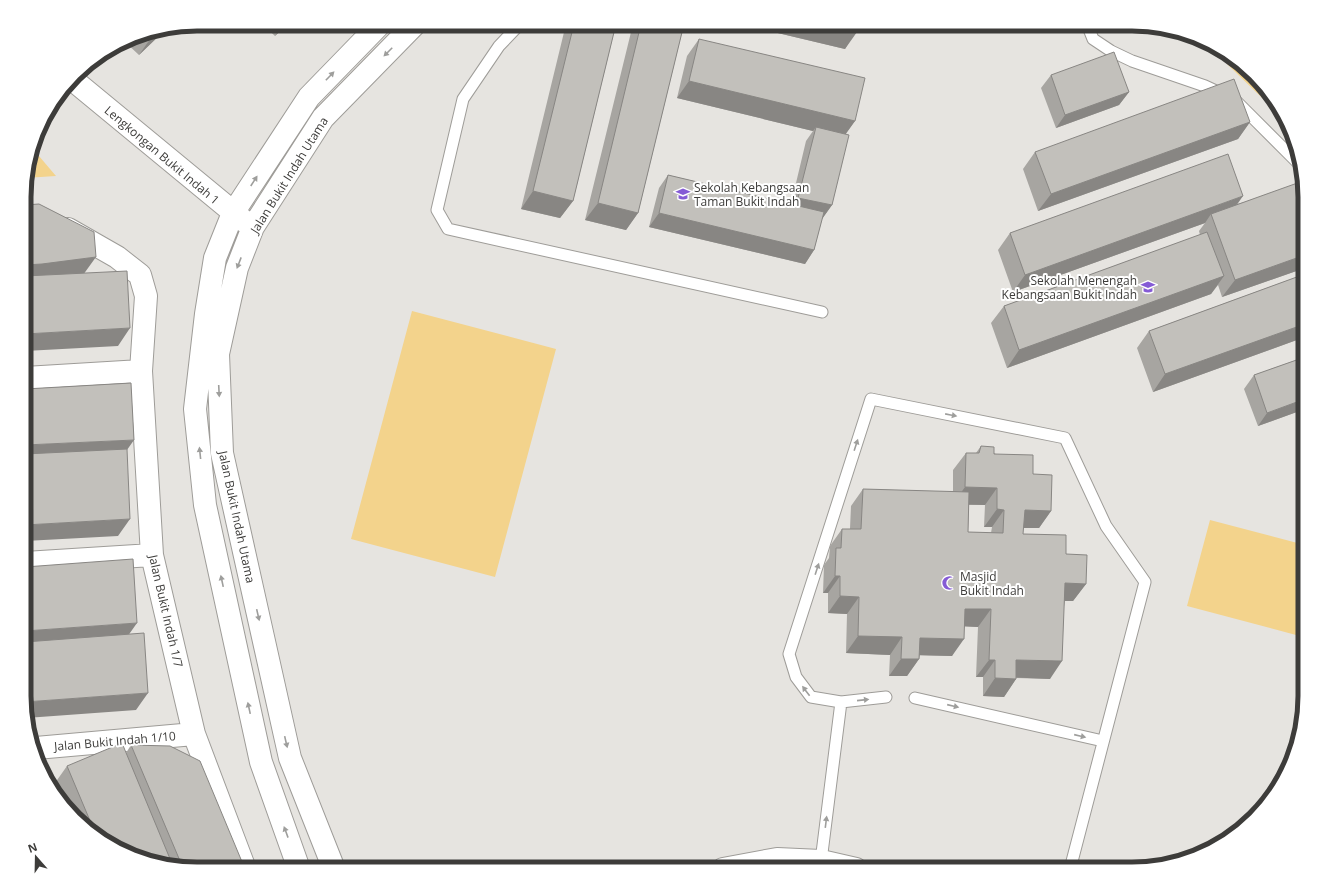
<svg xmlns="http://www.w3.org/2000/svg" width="1329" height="893" font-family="'Open Sans',sans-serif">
<rect width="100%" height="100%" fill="#e6e4e0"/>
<path fill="#f3d38c" d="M1230,56L1237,60L1282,111L1284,119L1227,64Z
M33,149L56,176L25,178Z
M412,311L556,349L495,577L351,539Z
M1210,520L1305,545V601L1296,635L1187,606Z"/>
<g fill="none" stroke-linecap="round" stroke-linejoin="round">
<defs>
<path id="service" d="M520,24L499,46L463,99L437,210L448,229L822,312
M1087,24L1093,39L1111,51L1132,61L1205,86L1235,100L1297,162
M886,697L841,702L811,697L796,677L789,654L871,399L1065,438L1106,526L1145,582L1070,869
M915,698L1103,741
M821,861L841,702"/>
<path id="minor" d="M68,229L117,257L140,275L146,296L141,371L152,555L194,734L245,869
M25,378L141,371
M25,563L152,555
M36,748L194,734"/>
<path id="tertiary" d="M73,80L244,221
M299,869L261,762L205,505L195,409L206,314L215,258L233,213L309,97L380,24
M334,869L290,758L222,453L218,354L237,268L253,227L323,118L415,24
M723,869L777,859L821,861L856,869"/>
</defs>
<use href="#service" stroke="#9e9c98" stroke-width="13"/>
<use href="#minor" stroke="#9e9c98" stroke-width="24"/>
<use href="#tertiary" stroke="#9e9c98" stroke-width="24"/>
<use href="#service" stroke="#fff" stroke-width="11"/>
<use href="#minor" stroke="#fff" stroke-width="22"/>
<use href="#tertiary" stroke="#fff" stroke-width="22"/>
</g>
<path fill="#a7a5a1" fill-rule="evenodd" d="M262,24H287L275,36Z
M566,24H616L573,201L560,218L521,209Z
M633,24H684L638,213L626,230L585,220Z
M762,24H859L845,49L761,29Z
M164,31L139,55L124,41L131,37Z
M699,39L855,121L845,134L832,205L822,219L814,250L805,264L649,227L659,188L668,175L791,204L806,141L813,131L677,98L687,56Z
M1051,75L1129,92L1119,105L1056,128L1041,88Z
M1250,122L1238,139L1038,211L1023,169L1035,152Z
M1305,186V268L1222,297L1218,285L1211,294L1007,368L991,323L1004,306L1200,235L1199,231L1205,223L1013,292L998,250L1010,233L1237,204Z
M1305,274V337L1153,392L1137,348L1149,331Z
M1305,357V409L1258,426L1244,389L1254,375Z
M981,446L1033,474L1051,511L1039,528H1023V534L1066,554L1086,584L1073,601H1065L1050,679L1016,678V679L1004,697L983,696V677H976L978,627L965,626L952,656L920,655L919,659L907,676H889L890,655L846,653L847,614L828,613V593H823L824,565L829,558L830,546L842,529H850L851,506L863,489L953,492V470L966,453H976ZM969,505H985L984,527H992L991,533L968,532Z
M131,745L186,869L141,860L92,833L61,798L55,783L67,766L126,753Z"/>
<path fill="#888683" d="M283,24H287L275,36Z
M764,24H825L857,32L845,49L761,29Z
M164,31L139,55L155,32Z
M689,81L855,121L843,138L816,127L813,131L677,98Z
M1129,92L1119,105L1056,128L1065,115Z
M1250,122L1238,139L1038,211L1051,194Z
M533,191L573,201L560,218L521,209Z
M1243,196L1231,213L1211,214L1205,223L1013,292L1025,275Z
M798,198L832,205L822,219L789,211Z
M598,203L638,213L626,230L585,220Z
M659,213L814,250L805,264L649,227Z
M1305,255V268L1222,297L1235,280Z
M96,257L83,275L25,282V265Z
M1224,276L1211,294L1007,368L1019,350Z
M1305,324V337L1153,392L1165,374Z
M130,328L118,346L25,351V334Z
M1305,399V409L1258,426L1267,413Z
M134,440L122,457L25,462V445Z
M965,487L997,488L985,505L953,504Z
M997,509L1004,510L992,527H984Z
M1025,510L1051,511L1039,528H1012Z
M130,519L118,536L25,541V525Z
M835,576H840L828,593H823Z
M1065,583L1086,584L1073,601H1053Z
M840,596L859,597L847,614L828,613Z
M965,609H991L978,627L953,626Z
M137,623L125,640L25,648V631Z
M858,636L902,637L890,655L846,653Z
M920,638L964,639L952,656L908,655Z
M901,659H919L907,676H889Z
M989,660H995L983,677H976Z
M1016,660L1062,661L1050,679L1004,677Z
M995,678L1016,679L1004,697L983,696Z
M148,693L136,710L26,718L25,702Z"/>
<path fill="#c2c0bb" stroke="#888683" d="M574,24H616L573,201L533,191Z
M641,24H684L638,213L598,203Z
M825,24H859L857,32Z
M699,39L865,78L855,121L689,81Z
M1114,52L1129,92L1065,115L1051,75Z
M1234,79L1250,122L1051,194L1035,152Z
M816,127L849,135L832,205L798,198Z
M1228,154L1243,196L1025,275L1010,233Z
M668,175L824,212L814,250L659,213Z
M1303,181L1305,186V255L1235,280L1211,214Z
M39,204L94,232L96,257L42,264L25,265V205Z
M1207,232L1224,276L1019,350L1004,306Z
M127,271L130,328L25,334V276Z
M1305,274V324L1165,374L1149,331Z
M1305,357V399L1267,413L1254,375Z
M131,383L134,440L25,445V389Z
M981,446L994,447V454L1033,455V474L1052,475L1051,511L1025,510L1023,534L1066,535V554L1087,555L1086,584L1065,583L1062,661L1016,660V679L995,678V660H989L991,609H965L964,639L920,638L919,659H901L902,637L858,636L859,597L840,596V576H835L836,548H841L842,529H861L863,489L969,492L968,532L1003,533L1004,510L997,509V488L965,487L966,453H979Z
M127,449L130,519L25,525V454Z
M133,559L137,623L25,631V567Z
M144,633L148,693L25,702V642Z
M122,743L173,866L141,860L96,835L67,766Z
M131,745L170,746L200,761L245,869H186L183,868Z"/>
<defs><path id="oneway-solid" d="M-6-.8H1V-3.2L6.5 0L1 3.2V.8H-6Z"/></defs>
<g fill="#9e9e9c">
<use href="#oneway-solid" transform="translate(388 52) rotate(135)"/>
<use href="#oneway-solid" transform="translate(330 76) rotate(-46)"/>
<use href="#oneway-solid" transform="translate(254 181) rotate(-57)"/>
<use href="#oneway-solid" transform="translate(239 263) rotate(111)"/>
<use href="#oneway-solid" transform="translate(219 391) rotate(87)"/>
<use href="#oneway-solid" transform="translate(951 415) rotate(11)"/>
<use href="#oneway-solid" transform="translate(856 445) rotate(-72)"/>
<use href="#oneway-solid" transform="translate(200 453) rotate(-96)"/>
<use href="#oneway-solid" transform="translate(817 569) rotate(-72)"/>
<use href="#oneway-solid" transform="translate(222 581) rotate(-102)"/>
<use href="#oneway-solid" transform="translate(258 615) rotate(77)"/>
<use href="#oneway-solid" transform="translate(806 691) rotate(-127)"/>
<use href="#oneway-solid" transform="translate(863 700) rotate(-6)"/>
<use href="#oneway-solid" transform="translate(953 706) rotate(13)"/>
<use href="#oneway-solid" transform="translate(249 708) rotate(-102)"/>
<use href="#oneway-solid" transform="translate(1080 736) rotate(13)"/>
<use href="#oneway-solid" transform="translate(286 742) rotate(77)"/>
<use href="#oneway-solid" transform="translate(826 822) rotate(-83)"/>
<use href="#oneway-solid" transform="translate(286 832) rotate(-110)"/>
</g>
<defs>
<symbol id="school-bare" viewBox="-9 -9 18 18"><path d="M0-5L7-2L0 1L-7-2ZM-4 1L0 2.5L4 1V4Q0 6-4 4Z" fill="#855bd5" stroke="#fff" stroke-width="2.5" paint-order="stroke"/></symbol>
<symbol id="mosque-bare" viewBox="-9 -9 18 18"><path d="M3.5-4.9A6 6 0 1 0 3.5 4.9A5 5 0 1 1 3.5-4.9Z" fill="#855bd5" stroke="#fff" stroke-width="2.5" paint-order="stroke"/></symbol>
</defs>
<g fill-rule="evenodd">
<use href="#school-bare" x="673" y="184" width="20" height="20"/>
<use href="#school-bare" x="1138" y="277" width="20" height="20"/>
<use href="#mosque-bare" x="939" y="573" width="20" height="20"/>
</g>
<g text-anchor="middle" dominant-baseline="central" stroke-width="4" stroke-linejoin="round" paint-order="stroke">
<g font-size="12" fill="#3d3c3a" stroke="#fff">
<text transform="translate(162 155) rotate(40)">Lengkongan Bukit Indah 1</text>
<text transform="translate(289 175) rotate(-58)">Jalan Bukit Indah Utama</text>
<text transform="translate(237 517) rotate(78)">Jalan Bukit Indah Utama</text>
<text transform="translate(166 611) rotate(77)">Jalan Bukit Indah 1/7</text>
<text transform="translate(115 741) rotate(-5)">Jalan Bukit Indah 1/10</text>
</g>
<g font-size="12" fill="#3d3c3a" stroke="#fff" text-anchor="start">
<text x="694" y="187">Sekolah Kebangsaan<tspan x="694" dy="14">Taman Bukit Indah</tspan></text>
<text x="1137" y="280" text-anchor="end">Sekolah Menengah<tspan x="1137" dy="14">Kebangsaan Bukit Indah</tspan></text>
<text x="960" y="576">Masjid<tspan x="960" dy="14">Bukit Indah</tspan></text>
</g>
</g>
<path d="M0 0H1329V893H0ZM197 31H1132A166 166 0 0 1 1298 197V696A166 166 0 0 1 1132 862H197A166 166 0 0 1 31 696V197A166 166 0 0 1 197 31Z" fill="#fff" fill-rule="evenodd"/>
<path fill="none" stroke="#3d3c3a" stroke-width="5" d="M197 31H1132A166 166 0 0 1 1298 197V696A166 166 0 0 1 1132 862H197A166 166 0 0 1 31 696V197A166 166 0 0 1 197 31Z"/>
<g transform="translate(36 857) rotate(340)" stroke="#ffffff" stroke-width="3" paint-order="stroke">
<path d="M0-3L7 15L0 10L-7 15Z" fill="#3d3c3a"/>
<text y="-6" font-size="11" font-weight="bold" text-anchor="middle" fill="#3d3c3a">N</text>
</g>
</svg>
